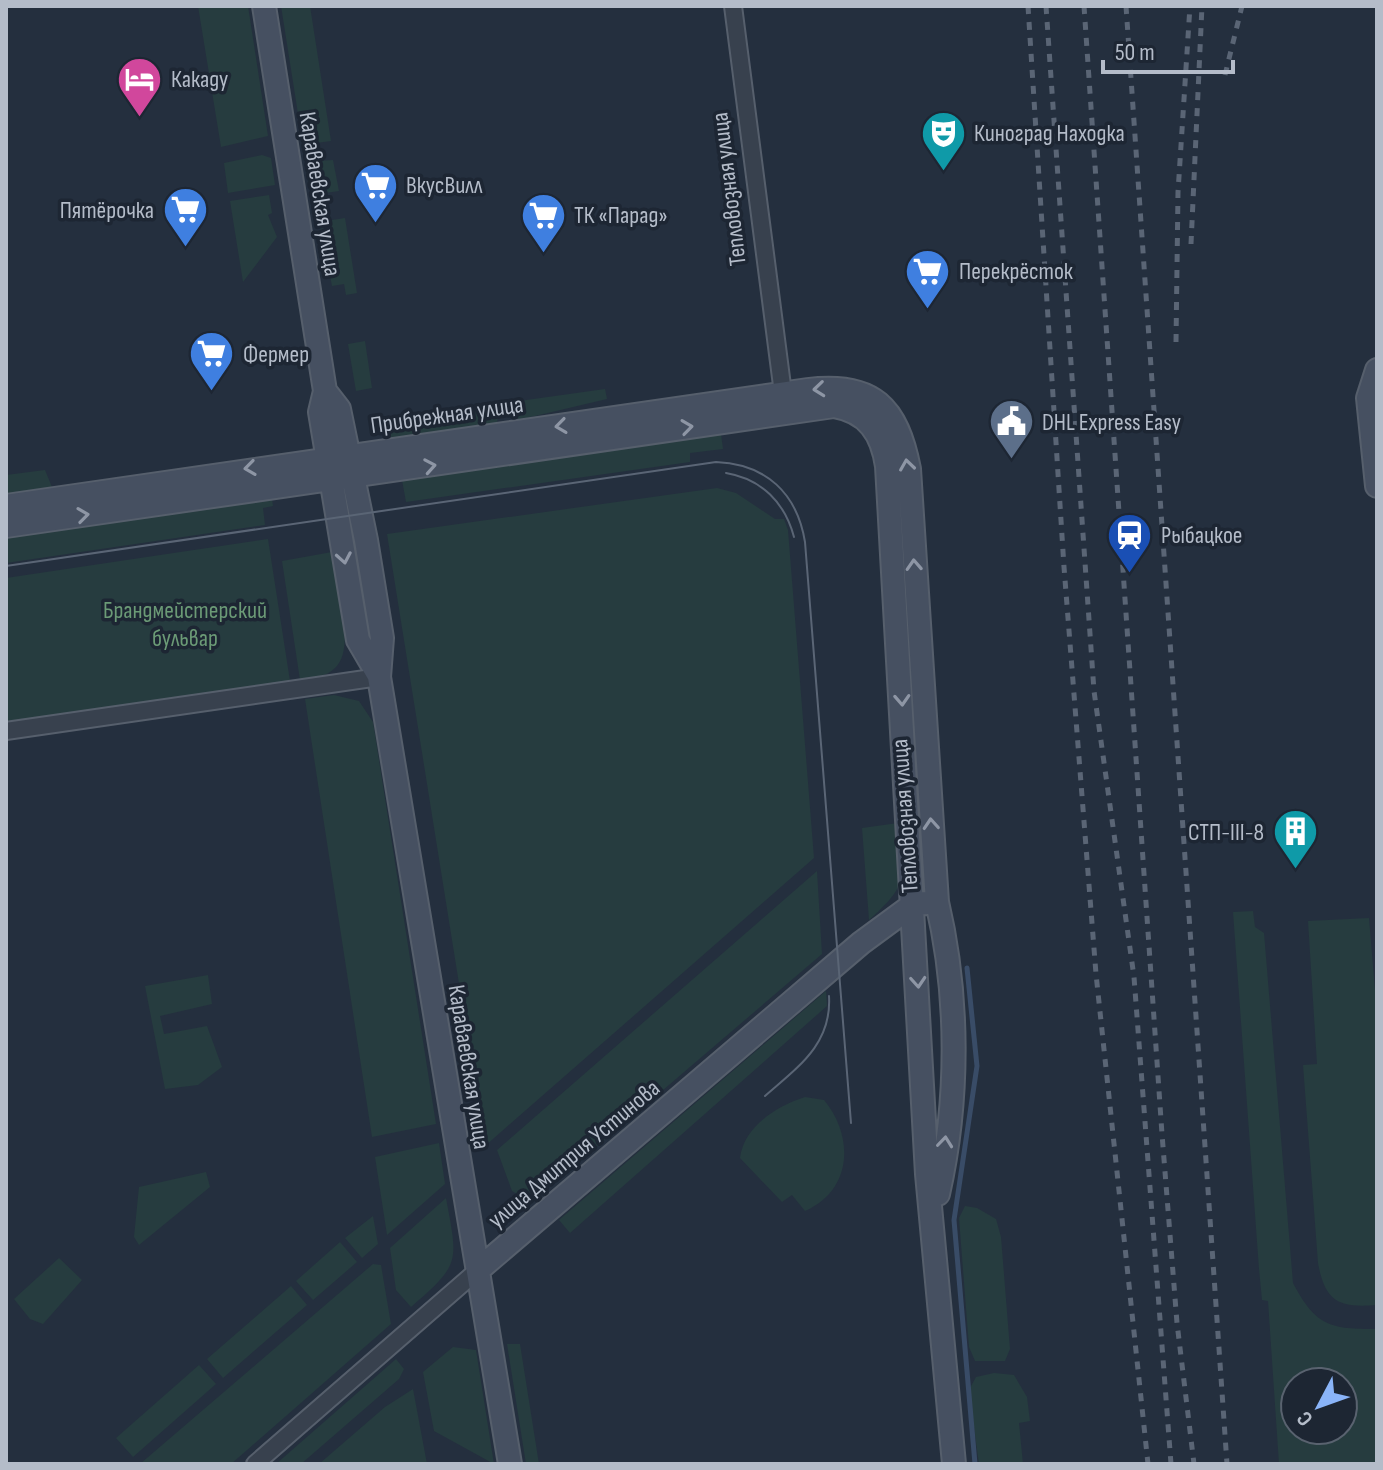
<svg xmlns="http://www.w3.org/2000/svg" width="1383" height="1470" font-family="'Sofia Sans Condensed',sans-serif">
<rect width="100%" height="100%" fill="#242f3e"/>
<path fill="#263c3f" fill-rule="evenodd" d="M198,6H248L268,136L221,147Z
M281,6H310L331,141L309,144L302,139Z
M262,155L271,158L275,185L228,193L224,163Z
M333,160L339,191L312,195L306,173L317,161Z
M269,195L272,213L268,215L277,237L243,282L230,201Z
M345,218L357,293L346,295L344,284L332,286L319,222Z
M365,341L372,388L356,391L348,344Z
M605,389L607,399L518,420L512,402Z
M499,405L497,424L391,438L388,420Z
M721,434L723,449L690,453V462L406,502L402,480Z
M45,470L52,487L6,494V475Z
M717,488L736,493L775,519H784L788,530L814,858L485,1146L387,534Z
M272,499L273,506L263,508L265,525L6,563V537Z
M268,539L290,681L6,722V578Z
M332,552C336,580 357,648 335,668C326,677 313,678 300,680L282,561Z
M334,695L359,701L373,722L436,1124L372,1137L305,699Z
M898,823C903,876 912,882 869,920L862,828Z
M817,871L822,954L531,1203L512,1191L497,1150Z
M1253,911L1255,927L1264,933L1293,1283C1316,1327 1331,1329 1377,1329V1464H1279L1268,1301L1262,1300L1259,1269L1233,912ZM1295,1382H1343V1430H1295Z
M1369,918L1377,1014V1305C1339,1308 1325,1302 1318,1263L1303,1065L1317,1064L1308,921Z
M208,975L212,1004L160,1016L164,1034L207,1026L222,1067L198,1085L165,1089L145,986Z
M826,991L827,1006L570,1233L559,1220Z
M805,1097L824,1100C854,1136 853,1190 805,1211L792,1195L782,1202L740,1158C744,1126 777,1106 805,1097Z
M439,1143L445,1184L387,1235L375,1157Z
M206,1172L210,1187L139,1245L134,1237L139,1187Z
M446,1198C458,1262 461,1264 411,1307L396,1290L390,1248Z
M965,1206L977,1208L996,1219L1001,1237L1010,1349L1005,1361H975L969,1347L959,1218Z
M373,1216L378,1244L362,1258L345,1238Z
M340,1242L357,1262L313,1300L296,1281Z
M59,1258L82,1280L43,1324L30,1319L14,1299Z
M373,1264L381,1265L391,1324L231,1464H140Z
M291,1286L307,1305L223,1378L207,1359Z
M507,1344H520L539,1464H526Z
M453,1347L476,1350L494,1464L434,1431L423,1372Z
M396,1359L404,1369L399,1379L301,1464H276Z
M199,1365L216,1384L133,1457L116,1438Z
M994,1373L1014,1375L1027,1397L1030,1421L1019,1423L1023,1464H979L969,1390L976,1377Z
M413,1389L427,1464H319L385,1407Z"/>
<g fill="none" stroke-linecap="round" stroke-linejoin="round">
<path stroke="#394c67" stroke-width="5" d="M967,968L977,1066L954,1220L975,1464"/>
<defs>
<path id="street" d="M733,6L784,401
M6,731L379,677
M255,1464L478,1270"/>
<path id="secondary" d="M264,6L325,391L320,412L358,640L379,676
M1377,370L1368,398L1377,486
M325,391L339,409L366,540L382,638L379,677L510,1464
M6,506L808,390C873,382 897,407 909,469L937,902C959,995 959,1101 938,1194
M6,526L834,406C868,412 882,433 887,466L927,1174L954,1464
M478,1270L861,943L914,904L927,903"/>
</defs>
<use href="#street" stroke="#565f6c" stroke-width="20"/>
<use href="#secondary" stroke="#565f6c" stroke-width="26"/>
<use href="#street" stroke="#38414e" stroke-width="16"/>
<use href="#secondary" stroke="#465061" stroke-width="22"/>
<path stroke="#5a6575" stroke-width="2" d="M726,473C762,479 785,503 794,537
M6,566L716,462C766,464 797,493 805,542L851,1123
M765,1096C798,1067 832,1044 829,996"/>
<path stroke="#5a6575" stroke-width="5" stroke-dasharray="8 8" stroke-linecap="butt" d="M1028,6L1064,567L1096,974L1148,1464
M1046,6L1094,691L1134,977L1171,1464
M1084,6L1162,1134L1177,1323L1194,1464
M1126,6L1227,1464
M1225,75L1242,6
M1191,244L1202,6
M1176,342L1178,192L1190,6"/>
</g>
<defs><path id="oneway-chevron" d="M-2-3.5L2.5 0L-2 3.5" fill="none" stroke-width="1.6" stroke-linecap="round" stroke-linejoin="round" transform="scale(2)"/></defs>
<g stroke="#8e96a5">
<use href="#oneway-chevron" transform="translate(819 389) rotate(174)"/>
<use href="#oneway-chevron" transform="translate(561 426) rotate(172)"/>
<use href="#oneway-chevron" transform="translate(687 427) rotate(-8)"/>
<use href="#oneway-chevron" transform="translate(907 465) rotate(-98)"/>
<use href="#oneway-chevron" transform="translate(430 466) rotate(-10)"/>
<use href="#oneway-chevron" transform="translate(250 468) rotate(172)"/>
<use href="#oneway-chevron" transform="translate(83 515) rotate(-8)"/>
<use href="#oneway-chevron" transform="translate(344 558) rotate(80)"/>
<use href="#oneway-chevron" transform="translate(914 565) rotate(-93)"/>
<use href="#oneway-chevron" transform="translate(902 700) rotate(87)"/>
<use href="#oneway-chevron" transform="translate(931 824) rotate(-94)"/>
<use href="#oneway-chevron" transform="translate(918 982) rotate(86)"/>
<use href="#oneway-chevron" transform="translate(945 1142) rotate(-84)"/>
</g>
<defs>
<symbol id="hotel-pin" viewBox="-11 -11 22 30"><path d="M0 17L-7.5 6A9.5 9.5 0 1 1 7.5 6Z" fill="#d1479c" stroke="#1d2633"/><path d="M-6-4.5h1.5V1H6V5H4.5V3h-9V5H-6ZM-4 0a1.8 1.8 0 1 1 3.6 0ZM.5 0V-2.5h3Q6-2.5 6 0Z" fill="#fff"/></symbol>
<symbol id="theatre-pin" viewBox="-11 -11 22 30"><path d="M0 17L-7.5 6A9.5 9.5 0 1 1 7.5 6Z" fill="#0f9aa8" stroke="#1d2633"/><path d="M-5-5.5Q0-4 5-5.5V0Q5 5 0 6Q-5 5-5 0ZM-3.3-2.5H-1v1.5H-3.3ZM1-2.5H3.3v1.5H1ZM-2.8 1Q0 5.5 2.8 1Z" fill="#fff"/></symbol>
<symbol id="supermarket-pin" viewBox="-11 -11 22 30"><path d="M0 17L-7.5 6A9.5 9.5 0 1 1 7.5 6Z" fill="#3f7fe0" stroke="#1d2633"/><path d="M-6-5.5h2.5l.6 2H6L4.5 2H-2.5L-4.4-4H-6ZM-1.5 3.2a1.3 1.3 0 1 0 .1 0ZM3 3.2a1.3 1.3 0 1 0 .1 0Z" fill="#fff"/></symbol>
<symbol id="civic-pin" viewBox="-11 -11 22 30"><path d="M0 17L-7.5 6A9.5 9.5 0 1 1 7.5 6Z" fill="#5c6f8a" stroke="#1d2633"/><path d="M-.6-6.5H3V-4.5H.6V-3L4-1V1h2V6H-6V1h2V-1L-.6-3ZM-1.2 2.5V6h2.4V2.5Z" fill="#fff"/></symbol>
<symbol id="station-pin" viewBox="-11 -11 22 30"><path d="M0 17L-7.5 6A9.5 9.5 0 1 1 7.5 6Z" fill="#1a4fb4" stroke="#1d2633"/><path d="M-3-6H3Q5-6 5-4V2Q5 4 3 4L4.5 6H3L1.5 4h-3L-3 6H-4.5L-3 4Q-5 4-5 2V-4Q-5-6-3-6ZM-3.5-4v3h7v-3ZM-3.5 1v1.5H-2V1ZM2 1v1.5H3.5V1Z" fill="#fff"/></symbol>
<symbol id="building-pin" viewBox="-11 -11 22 30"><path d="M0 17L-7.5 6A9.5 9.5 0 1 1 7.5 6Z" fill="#0f9aa8" stroke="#1d2633"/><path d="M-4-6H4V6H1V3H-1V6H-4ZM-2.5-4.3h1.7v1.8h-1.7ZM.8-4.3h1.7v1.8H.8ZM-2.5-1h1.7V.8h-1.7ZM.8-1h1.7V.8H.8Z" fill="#fff"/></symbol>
</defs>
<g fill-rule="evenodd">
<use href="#hotel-pin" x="114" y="54" width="51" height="69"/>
<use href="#theatre-pin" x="918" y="108" width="51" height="69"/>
<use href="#supermarket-pin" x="350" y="160" width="51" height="69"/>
<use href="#supermarket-pin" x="160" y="184" width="51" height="69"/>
<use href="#supermarket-pin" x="518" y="190" width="51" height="69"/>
<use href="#supermarket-pin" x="902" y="246" width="51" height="69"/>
<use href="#supermarket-pin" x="186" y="328" width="51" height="69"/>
<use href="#civic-pin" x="986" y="396" width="51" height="69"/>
<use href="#station-pin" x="1104" y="510" width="51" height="69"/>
<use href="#building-pin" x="1270" y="806" width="51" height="69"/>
</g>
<g text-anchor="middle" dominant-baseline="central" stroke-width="7" stroke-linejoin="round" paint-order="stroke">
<g font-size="24" fill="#b4bcc9" stroke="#1d2633" text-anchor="start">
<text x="171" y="79">Какаду</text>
<text x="974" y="133">Киноград Находка</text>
<text x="406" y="185">ВкусВилл</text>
<text x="154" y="210" text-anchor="end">Пятёрочка</text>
<text x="574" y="215">ТК «Парад»</text>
<text x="959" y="271">Перекрёсток</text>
<text x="243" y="354">Фермер</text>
<text x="1042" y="422">DHL Express Easy</text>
<text x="1161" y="535">Рыбацкое</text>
<text x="1264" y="832" text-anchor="end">СТП-III-8</text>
</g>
<g font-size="24" fill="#b4bcc9" stroke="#1d2633">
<text transform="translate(729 189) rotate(-97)">Тепловозная улица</text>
<text transform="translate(320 194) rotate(81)">Караваевская улица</text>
<text transform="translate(447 415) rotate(-8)">Прибрежная улица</text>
<text transform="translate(905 816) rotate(-94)">Тепловозная улица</text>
<text transform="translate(469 1067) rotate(81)">Караваевская улица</text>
<text transform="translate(574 1154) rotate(-40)">улица Дмитрия Устинова</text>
</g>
<g font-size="24" fill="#6b9a76" stroke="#1d2633">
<text x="185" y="610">Брандмейстерский<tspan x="185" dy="28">бульвар</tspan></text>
</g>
</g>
<rect width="1383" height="1470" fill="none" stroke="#b4bcc9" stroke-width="16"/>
<g transform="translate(1319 1406) rotate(229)"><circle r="38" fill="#1d2633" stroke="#59626f" stroke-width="2"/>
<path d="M0-6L14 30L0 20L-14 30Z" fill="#8ab4f8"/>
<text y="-12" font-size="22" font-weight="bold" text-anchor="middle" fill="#b4bcc9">С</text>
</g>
<path d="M1103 60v12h130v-12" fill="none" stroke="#b4bcc9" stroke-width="4"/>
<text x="1115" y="60" font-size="24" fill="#b4bcc9" stroke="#1d2633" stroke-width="6" paint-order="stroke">50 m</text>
</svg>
